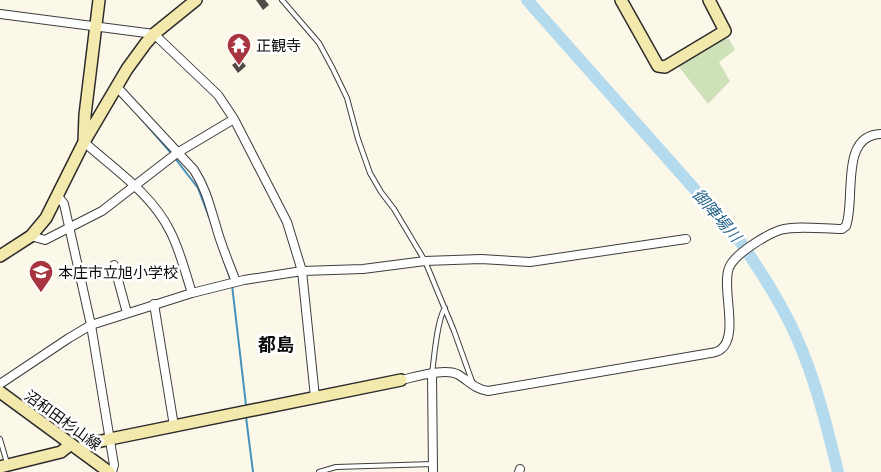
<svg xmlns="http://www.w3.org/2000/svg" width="881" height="472" font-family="Merriweather,'Noto Sans JP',serif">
<rect width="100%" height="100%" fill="#fcf8e9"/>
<path fill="#cfe1b8" d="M724,38L729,39L735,50L719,62L730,81L708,104L679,67L680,64Z"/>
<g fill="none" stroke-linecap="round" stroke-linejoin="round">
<path stroke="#4591bb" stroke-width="2" d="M138,115L171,153
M174,157L198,188L209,217
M224,261L231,281
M232,285L246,405
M246,417L253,472"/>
<path stroke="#b4daed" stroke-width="12" d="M527,0L737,237C762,273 786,310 802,350C818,390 828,431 838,472"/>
</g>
<path fill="#514b48" d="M256,0H265L269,5L263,10Z
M240,59L246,66L238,73L232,65Z"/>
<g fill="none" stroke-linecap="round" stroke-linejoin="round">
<defs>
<path id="lane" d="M282,0L319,43L333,69L347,98L358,139L370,173L381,192L394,209L425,261L454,331L473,384
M432,374C434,359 437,319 445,308
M0,439L7,463
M319,472L336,467L433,464"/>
<path id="street" d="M0,14L154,34L218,95L234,119L287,222L302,271L315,397
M117,87L194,170C207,191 209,204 216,226C221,245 229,263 236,282
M84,142C114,169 152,194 170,231C180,250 185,272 192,293
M58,196L64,204L91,325L114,465L112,472
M31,236L45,240L102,211L177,153L234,119
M114,265L127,313
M154,304L174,426
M432,374L433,472
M401,380C415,377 444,368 457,374C468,380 474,389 488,391L705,354C709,353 716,353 720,350C740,337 721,288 729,268C734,254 766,235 780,230C797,225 824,229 842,229L846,226C856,199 839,135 881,134
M0,384L69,338L91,325L192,293L244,280L302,271L363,269L425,261L481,259L530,262L686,239
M519,472L520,469"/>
<path id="secondary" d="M621,0L658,66L665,67L725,31L709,0
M84,142L85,115L99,0
M0,256L31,236L46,218L84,142L127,69L146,43L154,34L196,0
M0,392L109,472
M79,450L89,444L110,439L401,380
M0,467L61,452L71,444"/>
</defs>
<use href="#lane" stroke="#3d3d3d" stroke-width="6"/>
<use href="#street" stroke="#3d3d3d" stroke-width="10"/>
<use href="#secondary" stroke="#2c2c2c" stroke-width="14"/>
<use href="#lane" stroke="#fff" stroke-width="4"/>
<use href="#street" stroke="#fff" stroke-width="8"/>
<use href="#secondary" stroke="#f4e9ac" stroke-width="11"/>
</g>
<defs>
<symbol id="temple-pin" viewBox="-11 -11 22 30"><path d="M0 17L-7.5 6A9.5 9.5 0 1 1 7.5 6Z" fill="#a7343f" stroke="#fff"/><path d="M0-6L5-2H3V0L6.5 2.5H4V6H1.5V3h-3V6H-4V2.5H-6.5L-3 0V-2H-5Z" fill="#fff"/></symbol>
<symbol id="school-pin" viewBox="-11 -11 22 30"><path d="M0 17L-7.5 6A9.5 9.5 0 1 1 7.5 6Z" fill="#a7343f" stroke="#fff"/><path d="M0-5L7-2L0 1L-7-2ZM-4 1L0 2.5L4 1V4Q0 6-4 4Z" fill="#fff"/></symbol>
</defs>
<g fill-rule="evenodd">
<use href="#temple-pin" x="225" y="31" width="28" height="38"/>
<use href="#school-pin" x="27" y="258" width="28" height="38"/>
</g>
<g text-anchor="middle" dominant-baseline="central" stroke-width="5" stroke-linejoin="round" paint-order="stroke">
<g font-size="15" fill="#0a0a0a" stroke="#fff" text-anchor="start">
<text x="256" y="45">正観寺</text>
<text x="58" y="272">本庄市立旭小学校</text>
</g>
<g font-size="15" fill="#0a0a0a" stroke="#fff">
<text transform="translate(63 420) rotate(36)">沼和田杉山線</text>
</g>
<g font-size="16" font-style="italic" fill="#24628a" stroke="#fff">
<text transform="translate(717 215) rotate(49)">御陣場川</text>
</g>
<g font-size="18" font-weight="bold" fill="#0a0a0a" stroke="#fff">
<text x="276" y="344">都島</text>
</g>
</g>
</svg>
